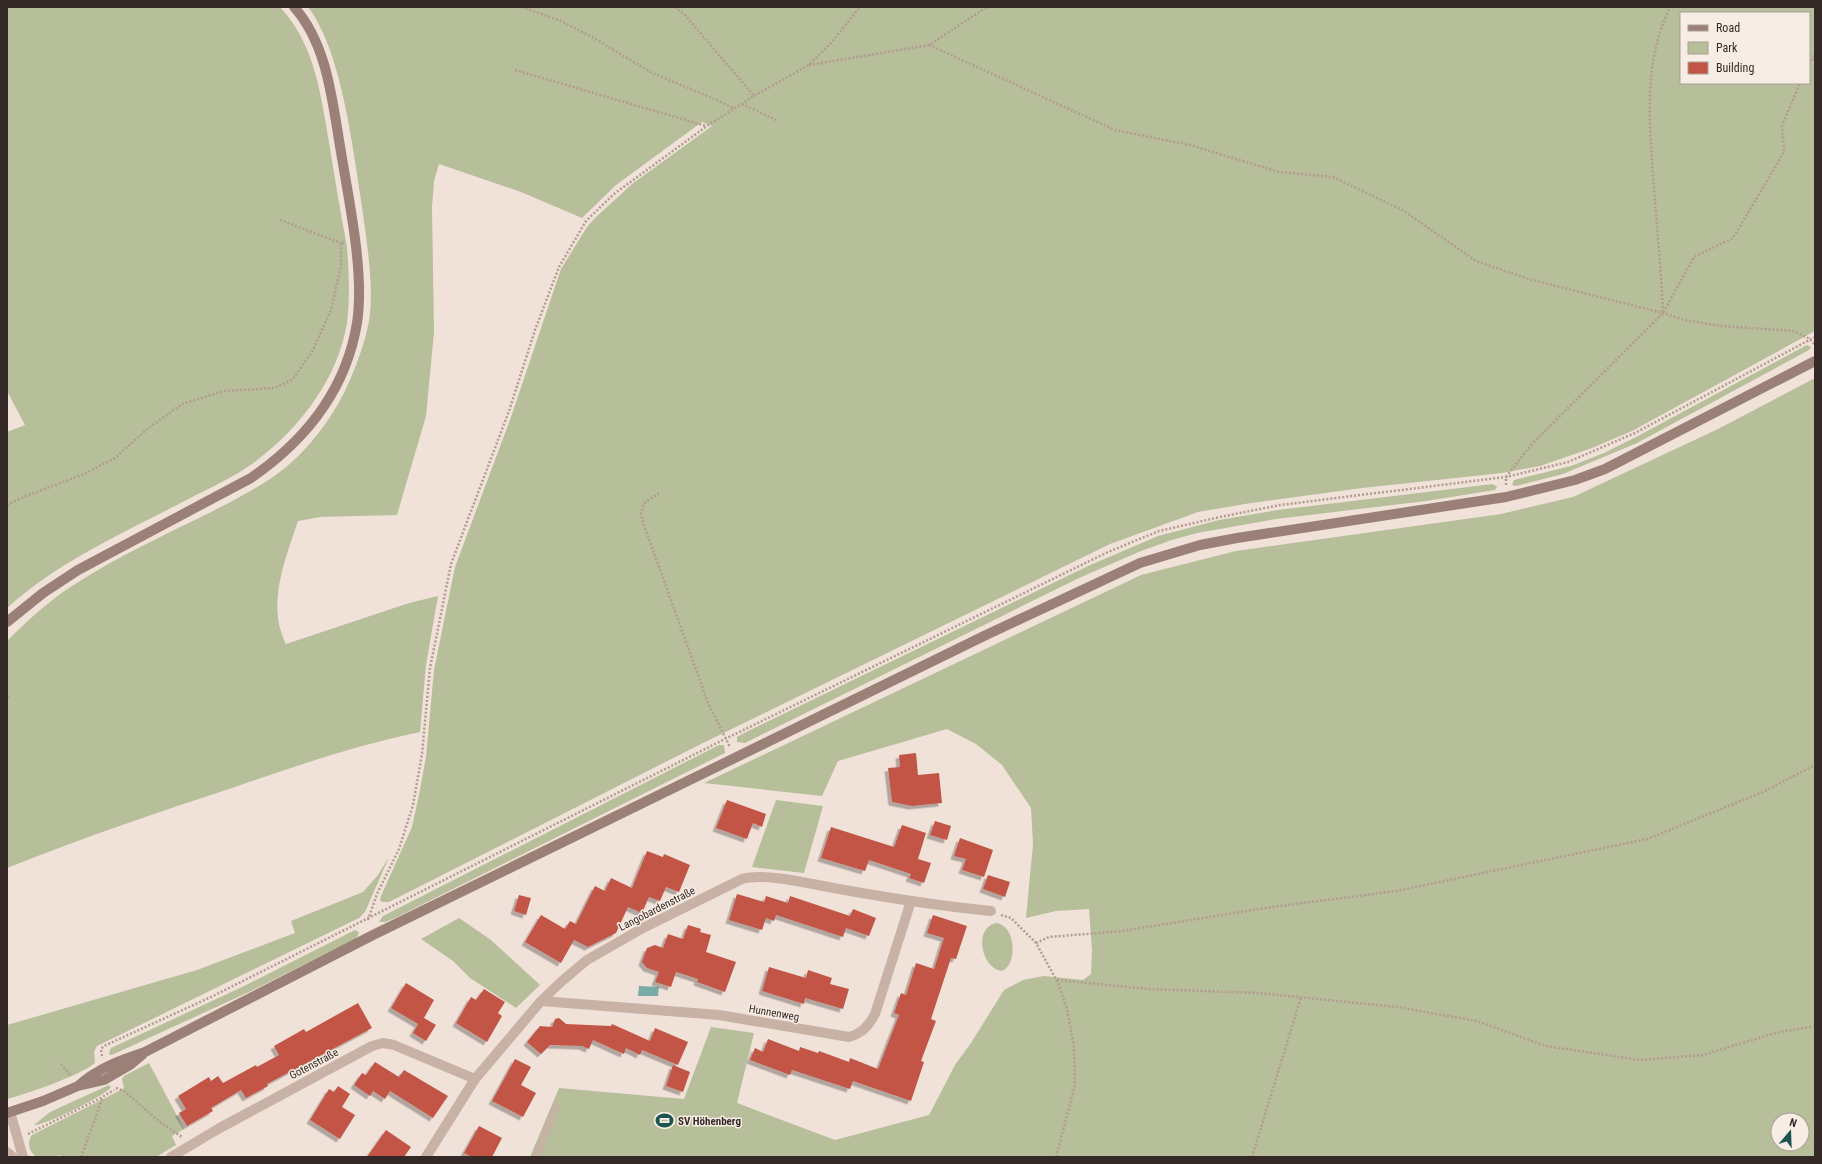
<svg xmlns="http://www.w3.org/2000/svg" width="1822" height="1164" font-family="'Roboto Condensed',sans-serif">
<defs>
<filter id="shadow"><feDropShadow dx="-3.5" dy="3.5" stdDeviation="0" flood-color="#0004"/></filter>
</defs>
<rect width="100%" height="100%" fill="#f0e2d9"/>
<path fill="#b6be9a" fill-rule="evenodd" d="M7,7H280C316,46 321,97 330,148C335,181 341,214 347,247C349,272 350,298 347,323C338,378 300,428 256,461C238,475 216,485 196,495C132,529 61,559 7,608V432L25,425L7,391Z
M308,7H1815V331L1632,431L1592,448L1540,466L1502,473L1362,488L1251,503L1198,512L1110,544L701,744L389,902H382L380,900L381,896L412,827L419,795L426,757L434,670L455,567L510,420L561,269L587,227L595,218L632,184L712,126L702,122L616,185L582,218L521,192L439,164L434,181L432,207L434,332L426,416L397,515L320,517L298,521C285,560 266,605 286,644L409,603L438,596L426,665L420,732C357,745 296,766 235,787C158,812 82,838 7,868V641C29,619 53,597 80,581C121,555 166,534 209,513C238,498 269,483 293,461C317,439 337,410 350,380C358,361 365,342 369,321C375,284 365,231 360,193C352,141 340,48 308,7ZM1681,13H1809V83H1681Z
M1807,345L1811,347L1809,350L1637,443L1563,474L1516,486L1512,485L1514,480L1571,466L1604,453L1638,436Z
M1815,378V1157H530L559,1088L684,1099L711,1027L754,1033L737,1103L835,1140L929,1115L955,1065L971,1043L1004,990L1023,980L1044,976L1083,980L1091,974L1092,950L1089,909L1056,911L1026,918L1033,844L1031,808L1002,765L976,744L947,729L838,761L822,796L704,783L1141,575L1236,551L1501,514L1573,497L1718,429ZM1778,1120H1802V1144H1778Z
M1493,484L1497,487L1495,490L1426,501L1276,519L1197,533L1172,540L1141,551L1079,578L745,743L737,742V737L744,733L1088,566L1158,536L1219,520L1278,510Z
M719,745H724L725,753L395,918L385,922H379L383,916Z
M776,800L823,806L804,873L752,867Z
M389,857L365,912L359,918L97,1046L94,1052L95,1063C81,1075 27,1094 7,1099V1025L197,970L295,933L291,921L363,892L378,875Z
M459,918L491,940L540,985L516,1008L470,978L453,961L421,939Z
M996,923C1016,925 1018,964 1002,971C981,968 973,928 996,923Z
M355,930L359,932L357,938L249,992L114,1054L110,1055L109,1053L111,1048L242,987Z
M149,1063L184,1129L172,1136L176,1145L156,1157H61L60,1155L53,1157H36C30,1151 26,1144 32,1135L119,1091L124,1088L122,1079L124,1076Z
M109,1085L111,1087C107,1095 42,1127 34,1125L50,1112Z"/>
<path fill="#79aca8" d="M639,986L659,987L658,996H638Z"/>
<path fill="#c25545" filter="url(#shadow)" d="M916,753L918,775L939,773L942,803L912,806L892,802L888,768L900,767L899,755Z
M727,800L766,814L762,827L753,823L747,839L716,828Z
M935,821L951,826L947,840L930,835Z
M902,825L926,833L918,859L931,863L924,883L909,878L911,874L869,860L865,871L821,858L831,827L894,847Z
M960,838L993,850L984,877L962,870L966,859L954,856Z
M647,851L663,857L664,854L690,865L679,892L666,887L660,901L649,897L642,913L628,907L616,933L588,947L574,940L561,963L525,942L541,915L565,929L570,921L576,924L595,886L605,891L611,878L632,888Z
M988,875L1010,882L1005,897L983,889Z
M737,894L764,902L766,896L788,903L790,896L850,916L853,909L876,918L869,936L846,928L843,937L776,915L774,921L766,918L762,930L729,920Z
M519,895L531,898L526,915L514,911Z
M933,915L967,926L956,959L951,958L931,1019L936,1021L921,1061L924,1062L911,1101L853,1081L850,1089L792,1070L790,1075L750,1060L755,1048L763,1052L768,1039L799,1051L800,1047L818,1053L819,1051L849,1062L850,1058L878,1069L899,1015L894,1013L901,993L906,995L916,963L934,969L944,938L927,933Z
M688,925L701,929L700,932L711,935L706,952L736,962L725,992L697,982L698,979L676,972L671,987L655,982L659,972L647,968L642,962L647,948L655,945L663,948L668,934L683,939Z
M769,967L806,978L808,970L832,978L830,984L849,989L843,1009L805,998L804,1004L762,991Z
M406,983L434,1000L424,1018L436,1025L426,1041L413,1033L418,1024L391,1008Z
M484,989L505,1002L498,1013L502,1016L487,1042L456,1023L471,997L476,1000Z
M358,1003L372,1028L267,1084L268,1086L246,1098L241,1090L211,1108L213,1111L187,1126L179,1113L186,1109L178,1096L209,1077L211,1081L218,1076L223,1083L256,1065L257,1067L279,1055L274,1046L304,1029L306,1032Z
M559,1018L566,1024L611,1026L612,1024L650,1041L655,1028L688,1042L678,1065L642,1050L640,1055L626,1048L624,1054L593,1040L589,1049L582,1046L550,1045L541,1054L527,1042L540,1026L552,1027L555,1019Z
M515,1059L531,1067L521,1085L536,1093L523,1117L492,1101Z
M375,1062L399,1077L404,1070L448,1096L433,1118L390,1091L385,1099L373,1091L370,1096L354,1085L362,1073L366,1075Z
M673,1065L690,1072L683,1092L666,1086Z
M338,1086L350,1094L342,1107L355,1115L340,1139L310,1120L329,1089L334,1092Z
M479,1126L502,1138L492,1157H472L464,1153Z
M386,1130L411,1147L404,1157H367Z"/>
<g fill="none" stroke-linecap="round" stroke-linejoin="round">
<path stroke="#b39b90" stroke-width="2.5" stroke-dasharray="2 2" stroke-linecap="butt" d="M522,7L561,21L592,37L652,73L710,97L733,108
M675,7L685,15L754,96
M929,45L1115,130L1190,145L1279,172L1333,177L1404,211L1476,261L1532,280L1663,313L1685,320L1721,326L1794,331L1810,339L1815,345
M1809,64L1815,54
M809,65L929,45L987,7
M515,70L706,126
M742,104L776,120
M280,220L341,243
M1663,312C1661,266 1656,221 1653,175C1649,117 1644,61 1670,7
M1506,485V477L1531,445L1663,313L1694,257L1733,238L1784,152L1782,126L1800,83
M659,493L644,503L641,514L644,525L708,703L730,747
M7,505L26,496L84,474L115,458L146,430L182,404L224,391L275,388L293,379L312,352L331,310L341,265V243H344
M7,697L9,696
M1001,915L1011,918L1036,943L1058,983L1067,1009L1074,1047L1075,1085L1056,1157
M368,920L377,894L399,849L413,805L422,754L430,668L451,564L509,411L535,330L559,267L586,221L614,194L707,126L754,96L809,65L831,43L860,7
M1036,943L1049,937L1122,931L1272,907L1396,891L1647,839L1763,792L1815,765
M1057,980L1148,989L1258,993L1397,1007L1477,1021L1546,1046L1640,1060L1703,1055L1775,1033L1815,1026
M102,1056L101,1049L104,1046L211,997L725,739L1108,552L1159,531L1220,517L1280,505L1506,477L1568,462L1635,433L1815,337
M61,1064L71,1076
M116,1088L124,1091L160,1122L182,1137
M28,1134L99,1099L114,1090
M81,1157L103,1097
M1252,1157L1301,997"/>
<path stroke="#c8b1a5" stroke-width="7" d="M536,1157L556,1106"/>
<path stroke="#c8b1a5" stroke-width="10" d="M541,1001L719,1015L849,1037C862,1033 868,1027 875,1014L911,901
M10,1112L23,1157
M7,1152L13,1157
M171,1157L218,1129L372,1046L383,1043L394,1045L475,1079
M426,1157L475,1079L541,1001L562,981L587,960L643,928L742,879C766,872 814,885 839,889C889,898 940,906 991,911"/>
<path stroke="#9b8077" stroke-width="10" d="M7,622L43,593L78,570L251,478C306,440 346,390 357,323C365,272 348,197 340,146C332,99 327,44 294,7
M78,1086C98,1068 121,1060 145,1052L373,935L984,636L1140,563L1200,545L1237,538L1506,497L1575,480L1605,469L1815,361
M7,1113L43,1101L78,1086L104,1080L130,1065L142,1055"/>
</g>
<defs>
<symbol id="stadium-bare" viewBox="-9 -9 18 18"><path d="M0-5a6.5 5 0 1 0 0 10a6.5 5 0 1 0 0-10ZM-3.5-1.8h7v3.6h-7Z" fill="#1d5451" stroke="#f8ede5" stroke-width="2.5" paint-order="stroke"/></symbol>
</defs>
<g fill-rule="evenodd">
<use href="#stadium-bare" x="652" y="1108" width="25" height="25"/>
</g>
<g text-anchor="middle" dominant-baseline="central" stroke-width="3" stroke-linejoin="round" paint-order="stroke">
<g font-size="11" fill="#342926" stroke="#f8ede5">
<text transform="translate(657 909) rotate(-27)">Langobardenstraße</text>
<text transform="translate(774 1013) rotate(10)">Hunnenweg</text>
<text transform="translate(314 1064) rotate(-28)">Gotenstraße</text>
</g>
<g font-size="11" font-weight="bold" fill="#342926" stroke="#f8ede5" text-anchor="start">
<text x="678" y="1121">SV Höhenberg</text>
</g>
</g>
<rect width="1822" height="1164" fill="none" stroke="#342926" stroke-width="16"/>
<rect x="1680" y="12" width="130" height="72" fill="#f8ede5" stroke="#aa9f99"/>
<rect x="1688" y="25" width="20" height="6" fill="#9b8077" stroke="#aa9f99"/>
<text x="1716" y="32" font-size="12" fill="#342926">Road</text>
<rect x="1688" y="42" width="20" height="12" fill="#b6be9a" stroke="#aa9f99"/>
<text x="1716" y="52" font-size="12" fill="#342926">Park</text>
<rect x="1688" y="62" width="20" height="12" fill="#c25545" stroke="#aa9f99"/>
<text x="1716" y="72" font-size="12" fill="#342926">Building</text>
<g transform="translate(1790 1132) rotate(19)"><circle r="19" fill="#f8ede5" stroke="#aa9f99"/>
<path d="M0-3L7 15L0 10L-7 15Z" fill="#1d5451"/>
<text y="-6" font-size="11" font-weight="bold" text-anchor="middle" fill="#342926">N</text>
</g>
</svg>
